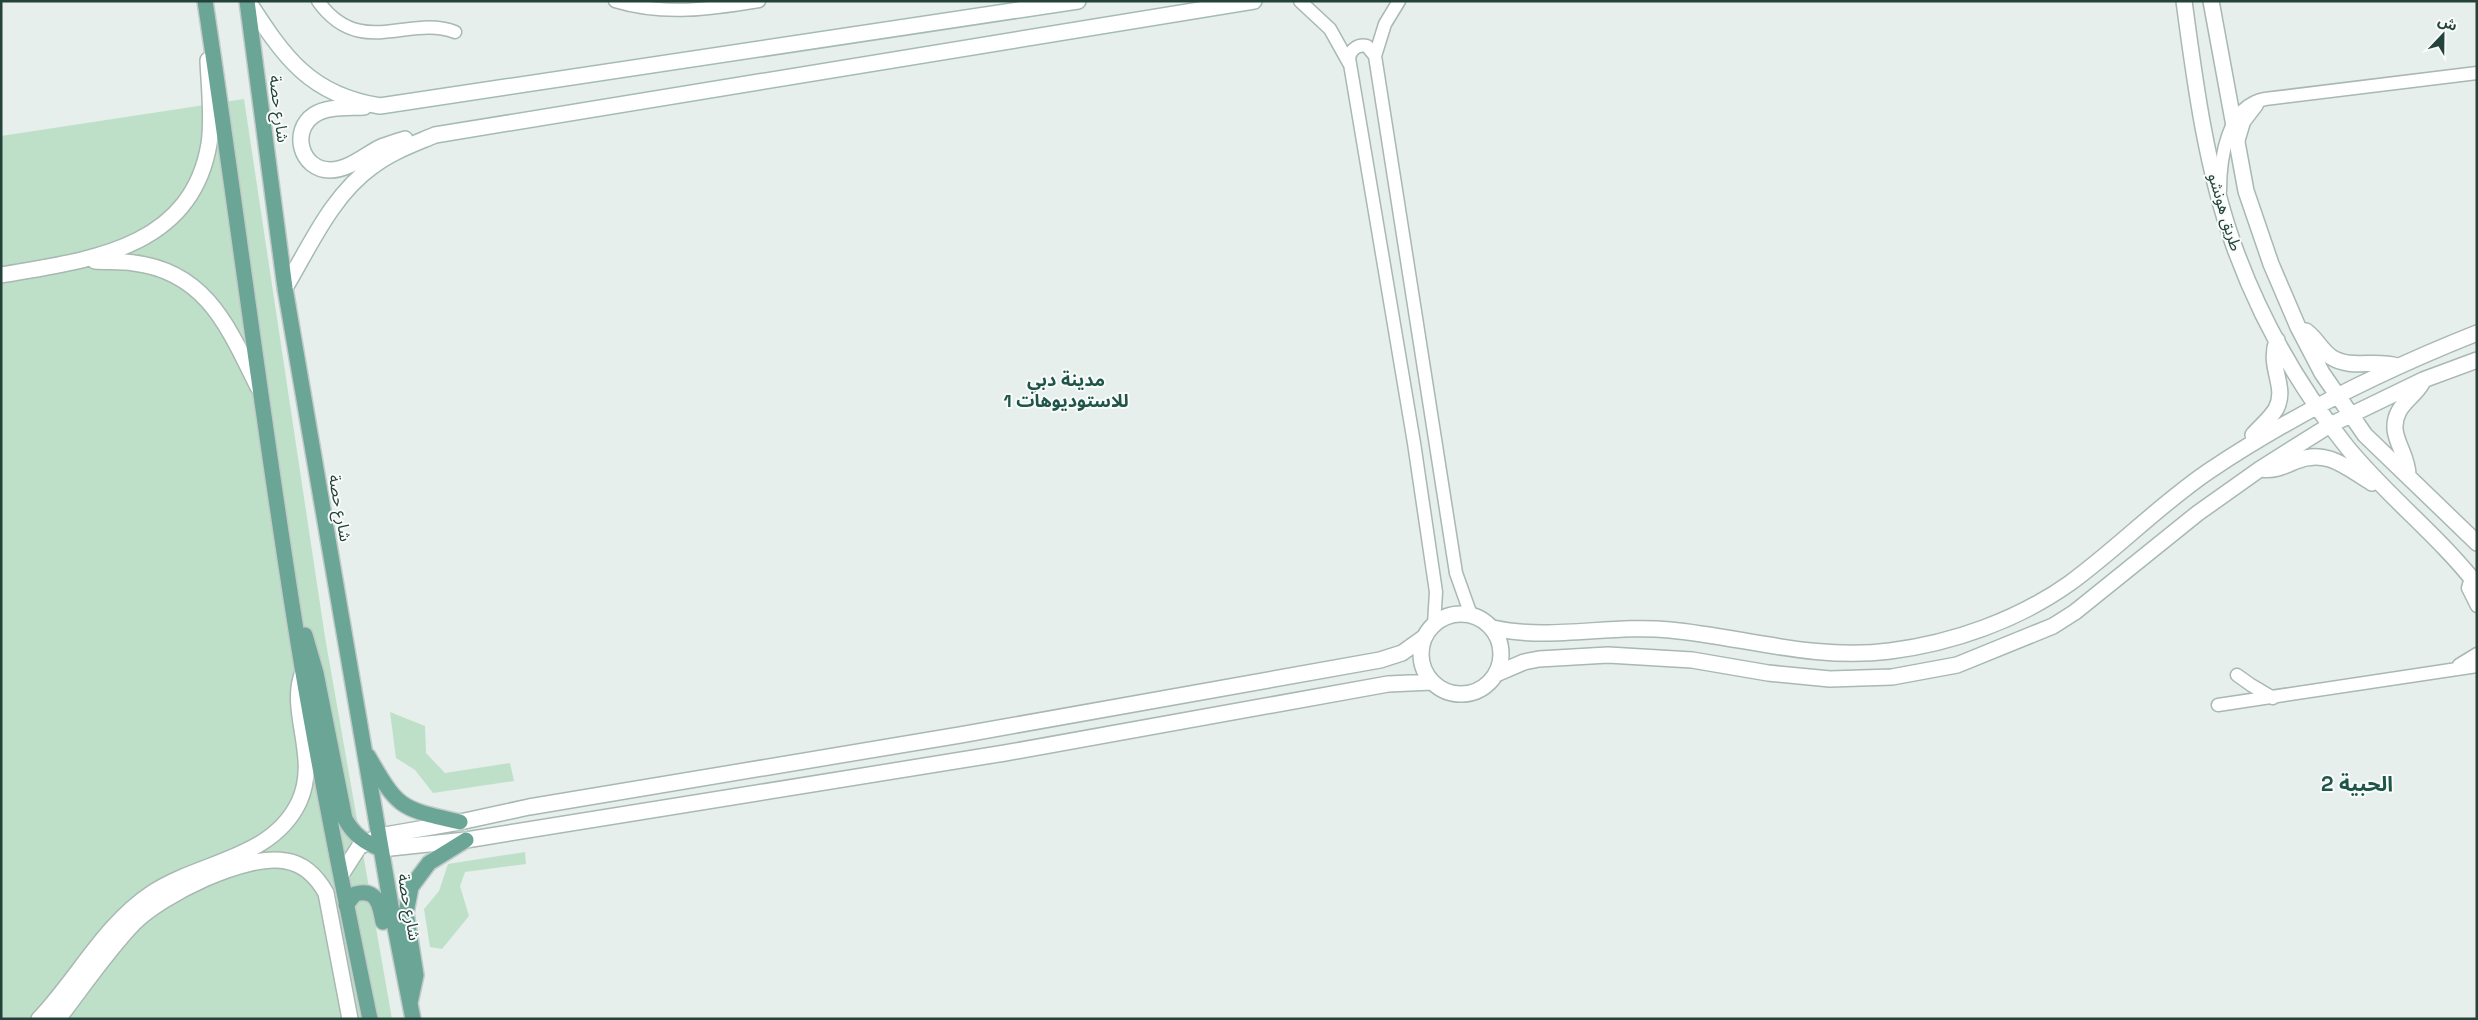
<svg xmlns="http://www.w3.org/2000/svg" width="2478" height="1020" font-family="'Space Grotesk','Noto Sans Arabic',sans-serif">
<rect width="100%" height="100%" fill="#e6efeb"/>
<path fill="#bfe0c8" d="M244,99L325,637L392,1019H1V136Z
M390,712L425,726L426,753L445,773L510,763L514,781L433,793L415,770L396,758Z
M525,852L526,864L465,872L460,886L469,916L442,949L430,947L424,909L439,891L448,864Z"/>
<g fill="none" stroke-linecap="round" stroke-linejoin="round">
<defs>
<path id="minor" d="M318,1C360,60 409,14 455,32
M615,1C664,16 710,9 759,1
M1300,1L1330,29L1349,63
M1375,56L1385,24L1399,1
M2238,142L2244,122L2257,105
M2220,191C2220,158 2227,106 2265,99L2477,73
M2471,578L2468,588L2477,606
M1434,624L1436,592L1414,443L1349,58C1351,49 1358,44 1367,46L1375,56L1456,573L1471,615
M2459,665L2477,654
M2237,675L2251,685L2273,698
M2218,705L2477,666"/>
<path id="tertiary" d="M2184,1C2195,83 2206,168 2234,246C2260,318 2299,387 2347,447C2387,496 2438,535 2477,585
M2211,1L2246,191L2271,264L2298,327L2322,373L2365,435L2477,543
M95,261C108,262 121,261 134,263C207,272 229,329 258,387
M1,275C88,260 191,250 209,144C213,117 209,87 208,60
M2306,331C2316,338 2321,350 2331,357C2351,370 2375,359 2397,366
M2253,435C2261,426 2270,419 2276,409C2288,386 2267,368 2277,340
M2262,469C2275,471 2284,466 2296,461C2327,448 2347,468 2372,483
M2408,475C2408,451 2386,435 2399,411C2405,400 2416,394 2422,383
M1421 654a40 40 0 1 1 80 0a40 40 0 1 1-80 0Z
M1493,628C1551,641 1611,624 1670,630C1743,637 1816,661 1890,651C1953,643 2018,620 2070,583C2118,548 2159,505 2209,471C2294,414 2381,371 2477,333
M1496,674L1524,662L1539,659L1608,655L1692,660L1768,673L1830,679L1892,677L1957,665L2053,626L2075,612L2198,513L2260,469L2330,425L2423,380L2477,360
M381,849L466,840L1005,753L1388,684L1432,682
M341,875L359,847L379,836L460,822L529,807L960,735L1380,660L1402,653L1423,638
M39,1019C78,978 105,924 152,893C201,861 272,859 299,802C320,757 287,711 303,672
M58,1019C83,987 106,952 134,923C162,895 246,853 286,861C305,864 317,877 326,893L350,1019"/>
<path id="secondary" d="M248,1C284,57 310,95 380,106L1078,1
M364,107C349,108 327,106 314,115C290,131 301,170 330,170C348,170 364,156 379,148C388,144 396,142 405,139
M285,288C310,246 332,195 373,166C391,152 414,144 435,135L1254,1"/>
<path id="primary" d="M205,1C239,225 266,450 303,673C323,789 346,904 370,1019
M247,1L285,288L392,912L413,1019
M305,635L316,673L345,819C354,835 364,842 381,849
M368,756C399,810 400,808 460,822
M346,905L355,894C377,888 380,905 383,922
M410,1003L416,975L406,913L411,887L429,863L466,840"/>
</defs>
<use href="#minor" stroke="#a8b8b2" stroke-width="15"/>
<use href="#tertiary" stroke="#a8b8b2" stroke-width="18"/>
<use href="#secondary" stroke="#a4bbb3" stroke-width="18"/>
<use href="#primary" stroke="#c2cac8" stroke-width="18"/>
<use href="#minor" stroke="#fff" stroke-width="12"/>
<use href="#tertiary" stroke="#fff" stroke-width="15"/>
<use href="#secondary" stroke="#fff" stroke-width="15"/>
<use href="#primary" stroke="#6aa596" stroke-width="15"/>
</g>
<g text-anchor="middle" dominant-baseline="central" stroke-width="4" stroke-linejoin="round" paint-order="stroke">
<g font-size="16" fill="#24423a" stroke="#f7fbf9">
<text transform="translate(279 109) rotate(83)">شارع حصة</text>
<text transform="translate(2225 212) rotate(73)">طريق هونشو</text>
<text transform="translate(340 508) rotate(80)">شارع حصة</text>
<text transform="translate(409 907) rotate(80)">شارع حصة</text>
</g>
<g font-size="18" font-weight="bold" fill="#1f5548" stroke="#f7fbf9">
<text x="1066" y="379">مدينة دبي<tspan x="1066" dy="21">للاستوديوهات 1</tspan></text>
</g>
<g font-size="21" font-weight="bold" fill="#1f5548" stroke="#f7fbf9">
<text x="2357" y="783">الحبية 2</text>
</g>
</g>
<rect width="2478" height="1020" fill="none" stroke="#24423a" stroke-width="5"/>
<g transform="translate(2443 35) rotate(22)" stroke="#f7fbf9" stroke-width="4" paint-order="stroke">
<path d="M0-4L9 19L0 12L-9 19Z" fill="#24423a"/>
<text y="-8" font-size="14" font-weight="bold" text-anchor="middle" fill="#24423a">ش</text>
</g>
</svg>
